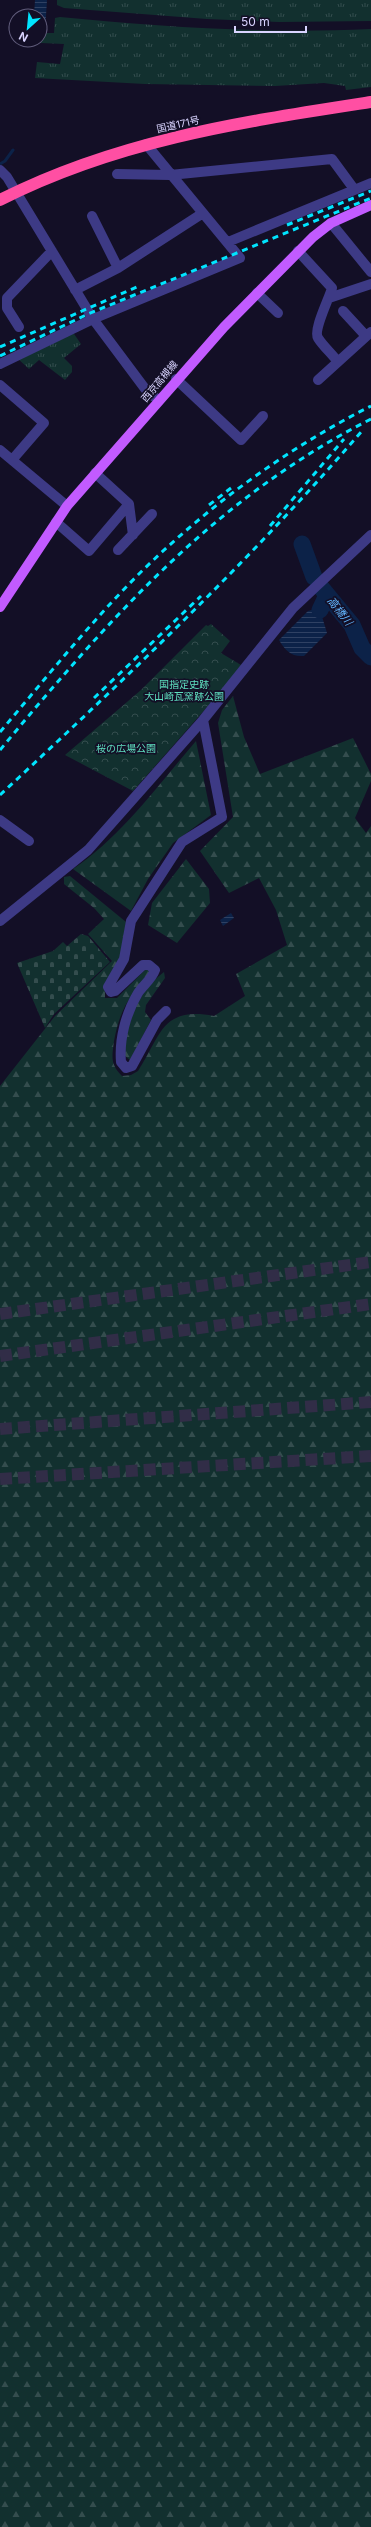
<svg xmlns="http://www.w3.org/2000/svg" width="371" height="2527" font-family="Inter,'Noto Sans JP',sans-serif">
<defs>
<pattern id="grass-tufts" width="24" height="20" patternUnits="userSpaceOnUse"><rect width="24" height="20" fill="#12302f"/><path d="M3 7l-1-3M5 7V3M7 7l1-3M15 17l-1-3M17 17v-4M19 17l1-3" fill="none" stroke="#344d4e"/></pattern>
<pattern id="forest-firs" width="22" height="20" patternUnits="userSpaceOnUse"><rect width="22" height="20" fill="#12302f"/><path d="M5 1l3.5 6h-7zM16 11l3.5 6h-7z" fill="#344d4e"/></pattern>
<pattern id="cemetery-stones" width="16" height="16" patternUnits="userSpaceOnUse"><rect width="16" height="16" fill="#12302f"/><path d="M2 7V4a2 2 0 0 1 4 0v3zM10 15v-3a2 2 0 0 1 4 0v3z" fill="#344d4e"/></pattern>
<pattern id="park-crowns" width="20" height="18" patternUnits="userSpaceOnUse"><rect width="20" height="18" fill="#12302f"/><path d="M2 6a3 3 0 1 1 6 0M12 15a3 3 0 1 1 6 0" fill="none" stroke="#344d4e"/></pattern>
<pattern id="water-rules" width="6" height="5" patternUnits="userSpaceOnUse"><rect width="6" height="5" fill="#0c2248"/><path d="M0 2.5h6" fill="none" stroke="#2f4163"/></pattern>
</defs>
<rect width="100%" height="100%" fill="#130f26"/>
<path fill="url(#grass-tufts)" d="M57,0H371V21L279,22L207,19L64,8L57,5Z
M60,17C163,27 267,34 371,29V87L346,90L345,86L324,83L275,86L145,84L35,78L37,62L60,64L64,44L41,43L44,33H54L55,18Z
M72,331L81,344L64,358L72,366V372L65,380L39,360L29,369L16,357Z"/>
<path fill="url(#forest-firs)" d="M233,696L244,737L260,774L353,738L371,774V781L355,818L366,833L371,826V2527H0V1086L55,1016L112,961L88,934L104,919L94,908L64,884V877L70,876L126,922L121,958L105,983V998H117L147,968L151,971C130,996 120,1008 114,1041C112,1057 110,1064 122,1076L131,1075L138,1071C161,1036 161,1006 214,1016L245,996L236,974L287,945L276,910L259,878L229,893L200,851L233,817L218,723L222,710Z
M196,741L211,815L173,843L148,879L131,911L73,869C122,836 158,785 196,741Z
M186,859L209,889L210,903L177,943L148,925L152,903Z
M164,972L165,978L146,1005L145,1012L151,1020L130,1060L124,1055C127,1022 137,992 164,972Z"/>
<path fill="url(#cemetery-stones)" d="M81,934L88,936L110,962L54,1014L45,1028L17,963L53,951L63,942L67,946Z"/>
<path fill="url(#park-crowns)" d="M211,624L230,641L221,653L241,665L223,689L133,791L65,755L141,690L206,625L208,626Z"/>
<path fill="url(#water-rules)" d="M35,0H47L45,31L41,43L34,40H40V16H34Z
M315,609L320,610L327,633L304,656C291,657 285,650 279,640L308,611Z
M231,913L234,918L223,926L220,920Z"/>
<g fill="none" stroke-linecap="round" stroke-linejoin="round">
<path stroke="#0c2248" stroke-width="3" d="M0,164L5,161L13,150"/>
<path stroke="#0c2248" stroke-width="17" d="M302,544L314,577
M319,585L352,625L362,648L371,657
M320,610L327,595"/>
<path stroke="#312d47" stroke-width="12" stroke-dasharray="12 6" stroke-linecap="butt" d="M0,1314L371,1262
M0,1356L371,1304
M0,1429L371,1402
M0,1479L371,1456"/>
<path stroke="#3d3a85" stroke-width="10" d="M0,170L7,177L93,319L149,394L158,399
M117,174L170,175L332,159L354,189
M92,216L118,268
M331,223L371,272
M228,242L371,183
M298,251L332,288C329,299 313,330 318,338C323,346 332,354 338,362
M75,290L118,268L203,213
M257,293L278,313
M329,298L371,284
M343,311L366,336
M19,327L7,308V298L52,251
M0,364L93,319L240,258L146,144
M176,379L241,440L263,416
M318,380L371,332
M0,385L44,423L12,460
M0,450L67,506
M95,473L129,504L133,535
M56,522L89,551L129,504
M118,550L152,514
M0,820L29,841
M0,921L88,850L203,720L293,608L371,535
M166,1011L157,1020L132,1066L126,1068L121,1062C119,1039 126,1013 138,993C143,985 152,979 155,970L149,965H143L115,991L111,992L108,987L124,959L131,921L182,842L222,817L203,720"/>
<path stroke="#c25bff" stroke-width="10" d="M0,607L67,506L224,327L313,237L331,223L371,205"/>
<path stroke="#ff4fa3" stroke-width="12" d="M0,200C118,140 242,122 371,102"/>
<path stroke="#00e5ff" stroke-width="3" stroke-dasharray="6 5" stroke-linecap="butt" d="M287,225L371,191
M0,347L139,286
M0,356L88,314L371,198
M209,505L231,488
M270,526L344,439
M94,698L201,596
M0,732C47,677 92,620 144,569C211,504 288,448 371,406
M0,750C110,618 215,498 371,419
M0,795C125,679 249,562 361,432"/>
</g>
<g text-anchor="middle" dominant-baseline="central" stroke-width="3.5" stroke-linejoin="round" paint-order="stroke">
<g font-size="10" fill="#d9d4ff" stroke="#130f26">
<text transform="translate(178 124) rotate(-13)">国道171号</text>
<text transform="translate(159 381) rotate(-50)">西京高槻線</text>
</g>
<g font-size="10" fill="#5fe0c0" stroke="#130f26">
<text x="184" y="684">国指定史跡<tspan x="184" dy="12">大山崎瓦窯跡公園</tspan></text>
<text x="126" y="748">桜の広場公園</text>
</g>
<g font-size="11" font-style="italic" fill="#62b6ff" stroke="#130f26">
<text transform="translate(340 611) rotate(52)">高橋川</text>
</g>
</g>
<g transform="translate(28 28) rotate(207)"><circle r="19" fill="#130f26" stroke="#625e7d"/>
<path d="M0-3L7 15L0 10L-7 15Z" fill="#00e5ff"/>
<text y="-6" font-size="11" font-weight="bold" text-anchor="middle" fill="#d9d4ff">N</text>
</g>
<path d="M235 26v6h71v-6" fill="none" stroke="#d9d4ff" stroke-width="2"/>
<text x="241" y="26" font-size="12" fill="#d9d4ff" stroke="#130f26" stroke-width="3" paint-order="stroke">50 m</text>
</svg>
